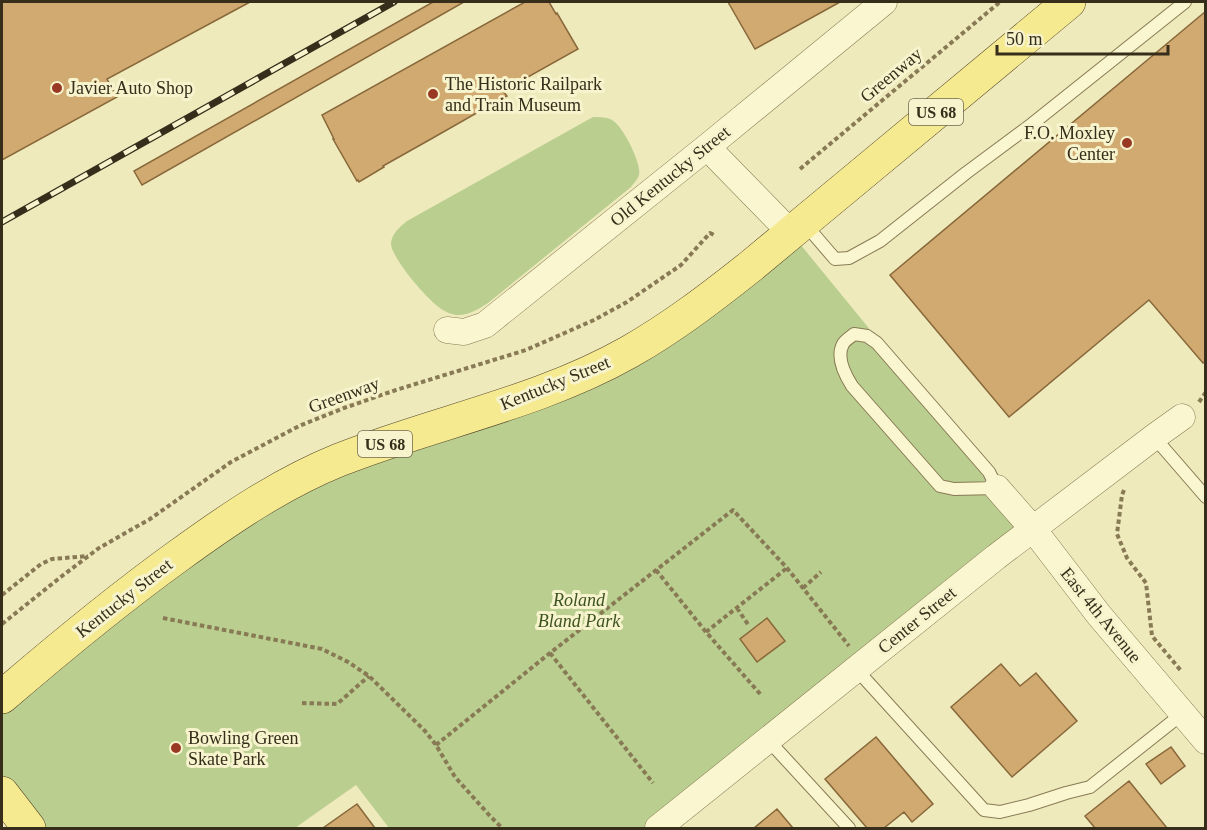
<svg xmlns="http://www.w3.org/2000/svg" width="1207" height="830" font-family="'Times New Roman',serif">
<rect width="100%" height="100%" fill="#efeabc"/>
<path fill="#bace90" d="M593,117C599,117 607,117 612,120C622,125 642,163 639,175C638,179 633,184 631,187L488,303C478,309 470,315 458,315C454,315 448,313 445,311C432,306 390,257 391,243C392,233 400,227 407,221Z
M791,233L1033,529L656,828H389L356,785L295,828H29L2,793V696L253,504L533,395Z"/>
<path fill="#d0aa70" stroke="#88683a" stroke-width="1.5" d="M2,2H250L107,79L117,97L2,160Z
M433,2H464L142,185L134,171Z
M525,2H549L556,14L557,13L578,49L503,91L507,96L503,98L505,99L481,113L480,111L431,139L383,166L384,167L359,182L358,180L357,181L333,139H334L322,115Z
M728,2H840L755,49Z
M1206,11V361L1203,363L1149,300L1009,417L890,275Z
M767,618L785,641L757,662L740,639Z
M1001,664L1020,686L1036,673L1077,721L1012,777L951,707Z
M876,737L933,804L912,822L904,812L884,828H867L825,779Z
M1171,747L1185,766L1161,784L1146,764Z
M1129,781L1167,828H1095L1085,816Z
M357,804L375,828H323Z
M777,809L793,828H754Z"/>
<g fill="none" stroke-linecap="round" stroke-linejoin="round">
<defs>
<path id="lane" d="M804,223L835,259L849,258L880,241L966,173L1032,124L1185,2
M854,334L867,336L877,343L989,472L997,488L954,489L940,486L852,386C845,375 836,357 843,344C845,340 851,337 854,334Z
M1154,437L1206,497
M856,669L984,810L1000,812L1029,805L1066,793L1090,787L1182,714
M768,740L849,828"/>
<path id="street" d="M707,147L791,233
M447,330L464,332L485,325L707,147L884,2
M997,488L1033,529L1099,615L1206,741
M658,828L996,557L1154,437L1182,417"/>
<path id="primary" d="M2,697C59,648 117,600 178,556C229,519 280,484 339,460C435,422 539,403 629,352C673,327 712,297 751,266C782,240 814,214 845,188C920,125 995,64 1069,2
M2,793L29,828"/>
</defs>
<use href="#lane" stroke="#887a55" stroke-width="14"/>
<use href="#street" stroke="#887a55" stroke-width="27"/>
<use href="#primary" stroke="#55462a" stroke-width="34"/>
<path stroke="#887a55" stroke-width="4" stroke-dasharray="4.5 3" stroke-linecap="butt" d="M800,169L1000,2
M1199,402L1206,392
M1124,490L1122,495L1117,534L1127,558L1146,583L1152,636L1182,672
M656,570L706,632L761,695
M803,588L821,572
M2,595L41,564L52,559L88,556
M737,608L749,626
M163,618L322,649L348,662L369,676L425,731L436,745L455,777L490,816L502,828
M2,624L62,576L99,548L150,519L231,462L299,426L344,408L396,390L526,350L594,320L627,302L681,265L710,233L714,235
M706,632L787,568
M550,653L653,783
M302,703L337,704L369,676
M436,745L550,653L733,510L787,568L849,646"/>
<use href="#lane" stroke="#faf6cf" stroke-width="12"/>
<use href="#street" stroke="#faf6cf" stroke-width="26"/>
<use href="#primary" stroke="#f6ea91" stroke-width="33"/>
<defs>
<path id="rail" d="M2,222L394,2"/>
</defs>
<use href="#rail" stroke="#362d1b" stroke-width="7"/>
<use href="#rail" stroke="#f7f3cc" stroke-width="4.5" stroke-dasharray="14" stroke-linecap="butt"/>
</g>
<g fill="#993923" stroke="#f7f3cc" stroke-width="2">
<circle cx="57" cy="88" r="6"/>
<circle cx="433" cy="94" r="6"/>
<circle cx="1127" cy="143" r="6"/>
<circle cx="176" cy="748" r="6"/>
</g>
<g text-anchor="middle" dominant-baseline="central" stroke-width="6" stroke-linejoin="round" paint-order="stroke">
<g fill="#f7f3cc" stroke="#706850" stroke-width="1.5">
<rect x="909" y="99" width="54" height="26" rx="4.5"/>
<rect x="358" y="431" width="54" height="26" rx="4.5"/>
</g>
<g font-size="16" font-weight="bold" fill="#362d1b">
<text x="936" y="112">US 68</text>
<text x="385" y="444">US 68</text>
</g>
<g font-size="18" fill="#362d1b" stroke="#f7f3cc">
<text transform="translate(891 75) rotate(-40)">Greenway</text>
<text transform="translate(670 176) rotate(-39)">Old Kentucky Street</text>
<text transform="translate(555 383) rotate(-22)">Kentucky Street</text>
<text transform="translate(344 395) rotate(-20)">Greenway</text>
<text transform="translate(124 598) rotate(-38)">Kentucky Street</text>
<text transform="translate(1101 615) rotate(51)">East 4th Avenue</text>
<text transform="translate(917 620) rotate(-39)">Center Street</text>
</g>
<g font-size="18" fill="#362d1b" stroke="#f7f3cc" text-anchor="start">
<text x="445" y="84">The Historic Railpark<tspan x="445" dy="21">and Train Museum</tspan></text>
<text x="69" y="88">Javier Auto Shop</text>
<text x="1115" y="133" text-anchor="end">F.O. Moxley<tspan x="1115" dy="21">Center</tspan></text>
<text x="188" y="738">Bowling Green<tspan x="188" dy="21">Skate Park</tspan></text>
</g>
<g font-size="18" font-style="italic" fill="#3d5320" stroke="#f7f3cc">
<text x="579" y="600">Roland<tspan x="579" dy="21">Bland Park</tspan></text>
</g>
</g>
<rect width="1207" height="830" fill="none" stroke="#362d1b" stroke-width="6"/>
<path d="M997 45v9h171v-9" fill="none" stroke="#362d1b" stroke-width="3"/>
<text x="1006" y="45" font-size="18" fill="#362d1b" stroke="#f7f3cc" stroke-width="4.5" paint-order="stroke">50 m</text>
</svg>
